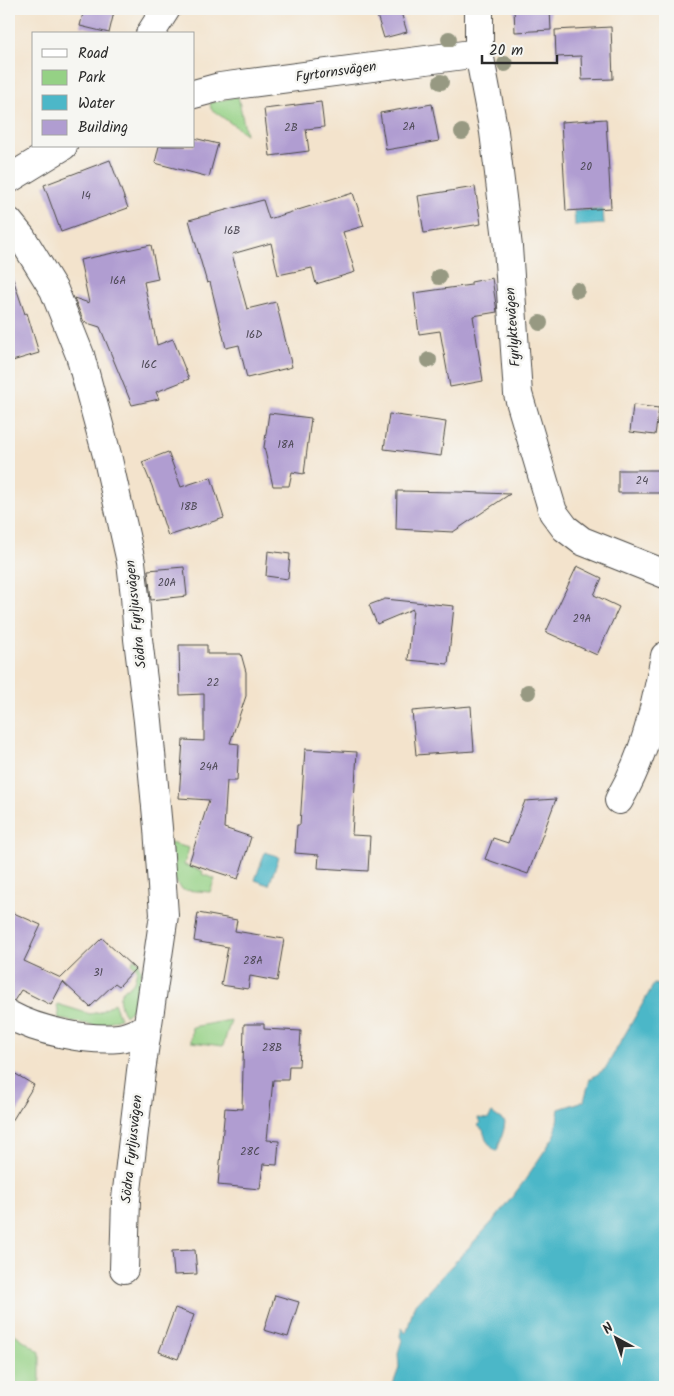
<svg xmlns="http://www.w3.org/2000/svg" width="674" height="1396" font-family="Kalam,sans-serif">
<rect width="100%" height="100%" fill="#f6f6f2"/>
<filter id="ink" filterUnits="userSpaceOnUse"><feTurbulence type="fractalNoise" baseFrequency=".02" numOctaves="2"/><feDisplacementMap in="SourceGraphic" scale="10" xChannelSelector="R" yChannelSelector="G"/><feConvolveMatrix kernelMatrix="1 2 1 2 8 2 1 2 1" color-interpolation-filters="sRGB"/></filter>
<filter id="wash" filterUnits="userSpaceOnUse"><feTurbulence type="fractalNoise" baseFrequency=".0096" numOctaves="4" result="noise"/><feDisplacementMap in="SourceGraphic" scale="20" xChannelSelector="R" yChannelSelector="G"/><feGaussianBlur stdDeviation="1.12" result="paint"/><feColorMatrix in="noise" values="0 0 0 0 0 0 0 0 0 0 0 0 0 0 0 0 0 1.4 0 .05"/><feComposite in="paint" operator="in"/></filter>
<g filter="url(#wash)">
<rect width="100%" height="100%" fill="#f3e3cc"/>
<path fill="#95d185" stroke="#607e58" d="M238,96L246,134L211,109L210,103Z
M170,843L189,848L184,865L203,871L202,874L215,879L210,892L183,890L173,879Z
M133,959L139,961V966L142,970L139,1004L125,1016C121,1007 115,997 125,989C128,987 132,985 134,981C136,977 136,972 137,968L132,964Z
M114,1003L120,1018L98,1026L59,1019L57,1004L90,1014L100,1012Z
M231,1020L223,1046L191,1042L192,1027Z
M9,1330L40,1352V1381L34,1387H9Z"/>
<path fill="#4cb7c8" stroke="#3c717a" d="M603,210L604,224L575,226L574,211Z
M265,852L279,857L269,885L255,880Z
M654,984L665,986V1387H392L399,1368L398,1353L402,1340L400,1336L402,1327L405,1333L407,1331L414,1306L496,1218L525,1180L555,1135L559,1109L584,1101L590,1079L605,1069Z
M492,1113L505,1122C504,1133 500,1140 497,1151L494,1150L486,1140L483,1130L477,1125L480,1123L478,1118L488,1119Z"/>
<g id="blocks">
<path fill="#b09dd1" d="M84,9H102L114,12L109,33L80,26Z
M375,9H400L407,32L384,38Z
M514,9H550L551,30L515,32Z
M611,27L613,79L582,80L581,56L556,57L555,30Z
M321,102L324,127L306,129L309,151L270,156L264,109Z
M432,104L439,141L386,150L380,113Z
M606,119L611,208L566,211L561,122Z
M194,138L218,144L209,177L155,163L159,146H194Z
M110,160L128,208L61,232L44,185Z
M475,187L481,224L424,233L418,196Z
M353,193L364,226L343,232L355,272L316,284L312,268L278,275L271,243L232,254L247,309L276,302L292,367L247,378L239,345L226,348L210,282L207,283L189,220L263,200L269,219Z
M151,245L158,279L144,282L157,345L173,339L189,379L156,392L159,399L132,405L100,327L84,322L74,298L89,303L80,260Z
M9,276H12L25,314L27,313L39,353L9,362Z
M492,278L497,312L473,316L483,381L450,387L440,331L419,334L414,293L471,285V282Z
M633,405L659,408L655,435L630,432Z
M269,413L311,418L304,474L292,472L289,486H273L264,447Z
M389,414L446,422L441,456L384,449Z
M168,452L181,487L211,477L224,518L168,536L152,486L142,462Z
M618,470H665V493H618Z
M397,491L458,492L510,494L453,532L396,529Z
M268,551L290,554L288,579L266,576Z
M577,566L602,578L594,595L619,607L597,655L546,632Z
M184,567L187,596L151,600L148,570Z
M385,599L454,606L448,664L408,660L413,609L377,624L369,605Z
M179,645H207V654H241L246,672V696L230,743L239,744L237,781H227L224,828L251,837L238,879L189,863L209,800L179,798L183,740L204,741V694L180,695Z
M471,706L474,751L416,755L412,711Z
M305,749L357,752L352,835L370,836L368,871L318,868L319,855L295,853L297,825H300Z
M556,799L528,874L485,859L493,838L508,843L525,801Z
M9,911L41,925L24,961L61,978L102,938L135,969L119,986L115,983L90,1007L63,982L51,1005L21,990L14,1001L9,1000Z
M198,913L237,920L235,931L284,939L277,981L250,976L248,989L221,985L228,947L194,941Z
M244,1024H264V1029L301,1031L299,1066H289L288,1080H273L267,1140L279,1141L277,1165L263,1164L260,1189L218,1185L225,1108L242,1109Z
M9,1070L34,1085L9,1126Z
M195,1250L197,1274L174,1275L172,1251Z
M275,1295L299,1302L288,1337L264,1330Z
M175,1308L194,1315L178,1359L159,1352Z"/>
</g>
</g>
<g filter="url(#ink)">
<use href="#blocks" fill-opacity="0" stroke="#494743" stroke-width="1"/>
<g fill="none" stroke-linecap="round" stroke-linejoin="round">
<defs>
<path id="minor" d="M479,9V53L494,132L508,247L518,394L553,512L565,528L582,541L665,574
M150,34L166,9
M194,94L220,87L479,53
M9,179L63,146
M9,222L22,238L54,290L80,355L107,455L131,562L135,596L138,639L148,721L158,828L164,915L141,1071L126,1199L124,1269
M619,800C646,753 655,708 665,656
M9,1015C38,1031 86,1041 119,1038C128,1037 137,1032 145,1029"/>
</defs>
<use href="#minor" stroke="#494743" stroke-width="30"/>
<use href="#minor" stroke="#fff" stroke-width="28"/>
</g>
<g fill="#979982">
<circle cx="449" cy="39" r="8"/>
<circle cx="505" cy="64" r="8"/>
<circle cx="441" cy="82" r="8"/>
<circle cx="462" cy="132" r="8"/>
<circle cx="439" cy="277" r="8"/>
<circle cx="577" cy="290" r="8"/>
<circle cx="540" cy="323" r="8"/>
<circle cx="429" cy="360" r="8"/>
<circle cx="528" cy="692" r="8"/>
</g>
</g>
<g text-anchor="middle" dominant-baseline="central" stroke-width="5" stroke-linejoin="round" paint-order="stroke">
<g font-size="11" fill="#4c4854">
<text x="409" y="127">2A</text>
<text x="291" y="128">2B</text>
<text x="586" y="167">20</text>
<text x="86" y="196">14</text>
<text x="232" y="231">16B</text>
<text x="118" y="281">16A</text>
<text x="254" y="335">16D</text>
<text x="149" y="365">16C</text>
<text x="286" y="445">18A</text>
<text x="642" y="481">24</text>
<text x="189" y="507">18B</text>
<text x="167" y="583">20A</text>
<text x="582" y="619">29A</text>
<text x="213" y="683">22</text>
<text x="209" y="767">24A</text>
<text x="253" y="961">28A</text>
<text x="98" y="973">31</text>
<text x="272" y="1048">28B</text>
<text x="250" y="1152">28C</text>
</g>
<g font-size="14" fill="#2b2b2b" stroke="#f6f6f2">
<text transform="translate(336 72) rotate(-8)">Fyrtornsvägen</text>
<text transform="translate(513 327) rotate(-94)">Fyrlyktevägen</text>
<text transform="translate(136 614) rotate(-96)">Södra Fyrljusvägen</text>
<text transform="translate(132 1149) rotate(-84)">Södra Fyrljusvägen</text>
</g>
</g>
<rect width="674" height="1396" fill="none" stroke="#f6f6f2" stroke-width="30"/>
<rect x="32" y="32" width="162" height="115" fill="#f6f6f2" stroke="#a5a5a2"/>
<rect x="42" y="49" width="25" height="8" fill="#ffffff" stroke="#a5a5a2"/>
<text x="78" y="58" font-size="15" fill="#2b2b2b">Road</text>
<rect x="42" y="70" width="25" height="15" fill="#95d185" stroke="#a5a5a2"/>
<text x="78" y="82" font-size="15" fill="#2b2b2b">Park</text>
<rect x="42" y="95" width="25" height="15" fill="#4cb7c8" stroke="#a5a5a2"/>
<text x="78" y="108" font-size="15" fill="#2b2b2b">Water</text>
<rect x="42" y="120" width="25" height="15" fill="#b09dd1" stroke="#a5a5a2"/>
<text x="78" y="132" font-size="15" fill="#2b2b2b">Building</text>
<g transform="translate(616 1338) rotate(320)" stroke="#f6f6f2" stroke-width="4" paint-order="stroke">
<path d="M0-4L9 19L0 12L-9 19Z" fill="#2b2b2b"/>
<text y="-8" font-size="14" font-weight="bold" text-anchor="middle" fill="#2b2b2b">N</text>
</g>
<path d="M482 55v8h75v-8" fill="none" stroke="#2b2b2b" stroke-width="2.5"/>
<text x="489" y="55" font-size="15" fill="#2b2b2b" stroke="#f6f6f2" stroke-width="4" paint-order="stroke">20 m</text>
</svg>
